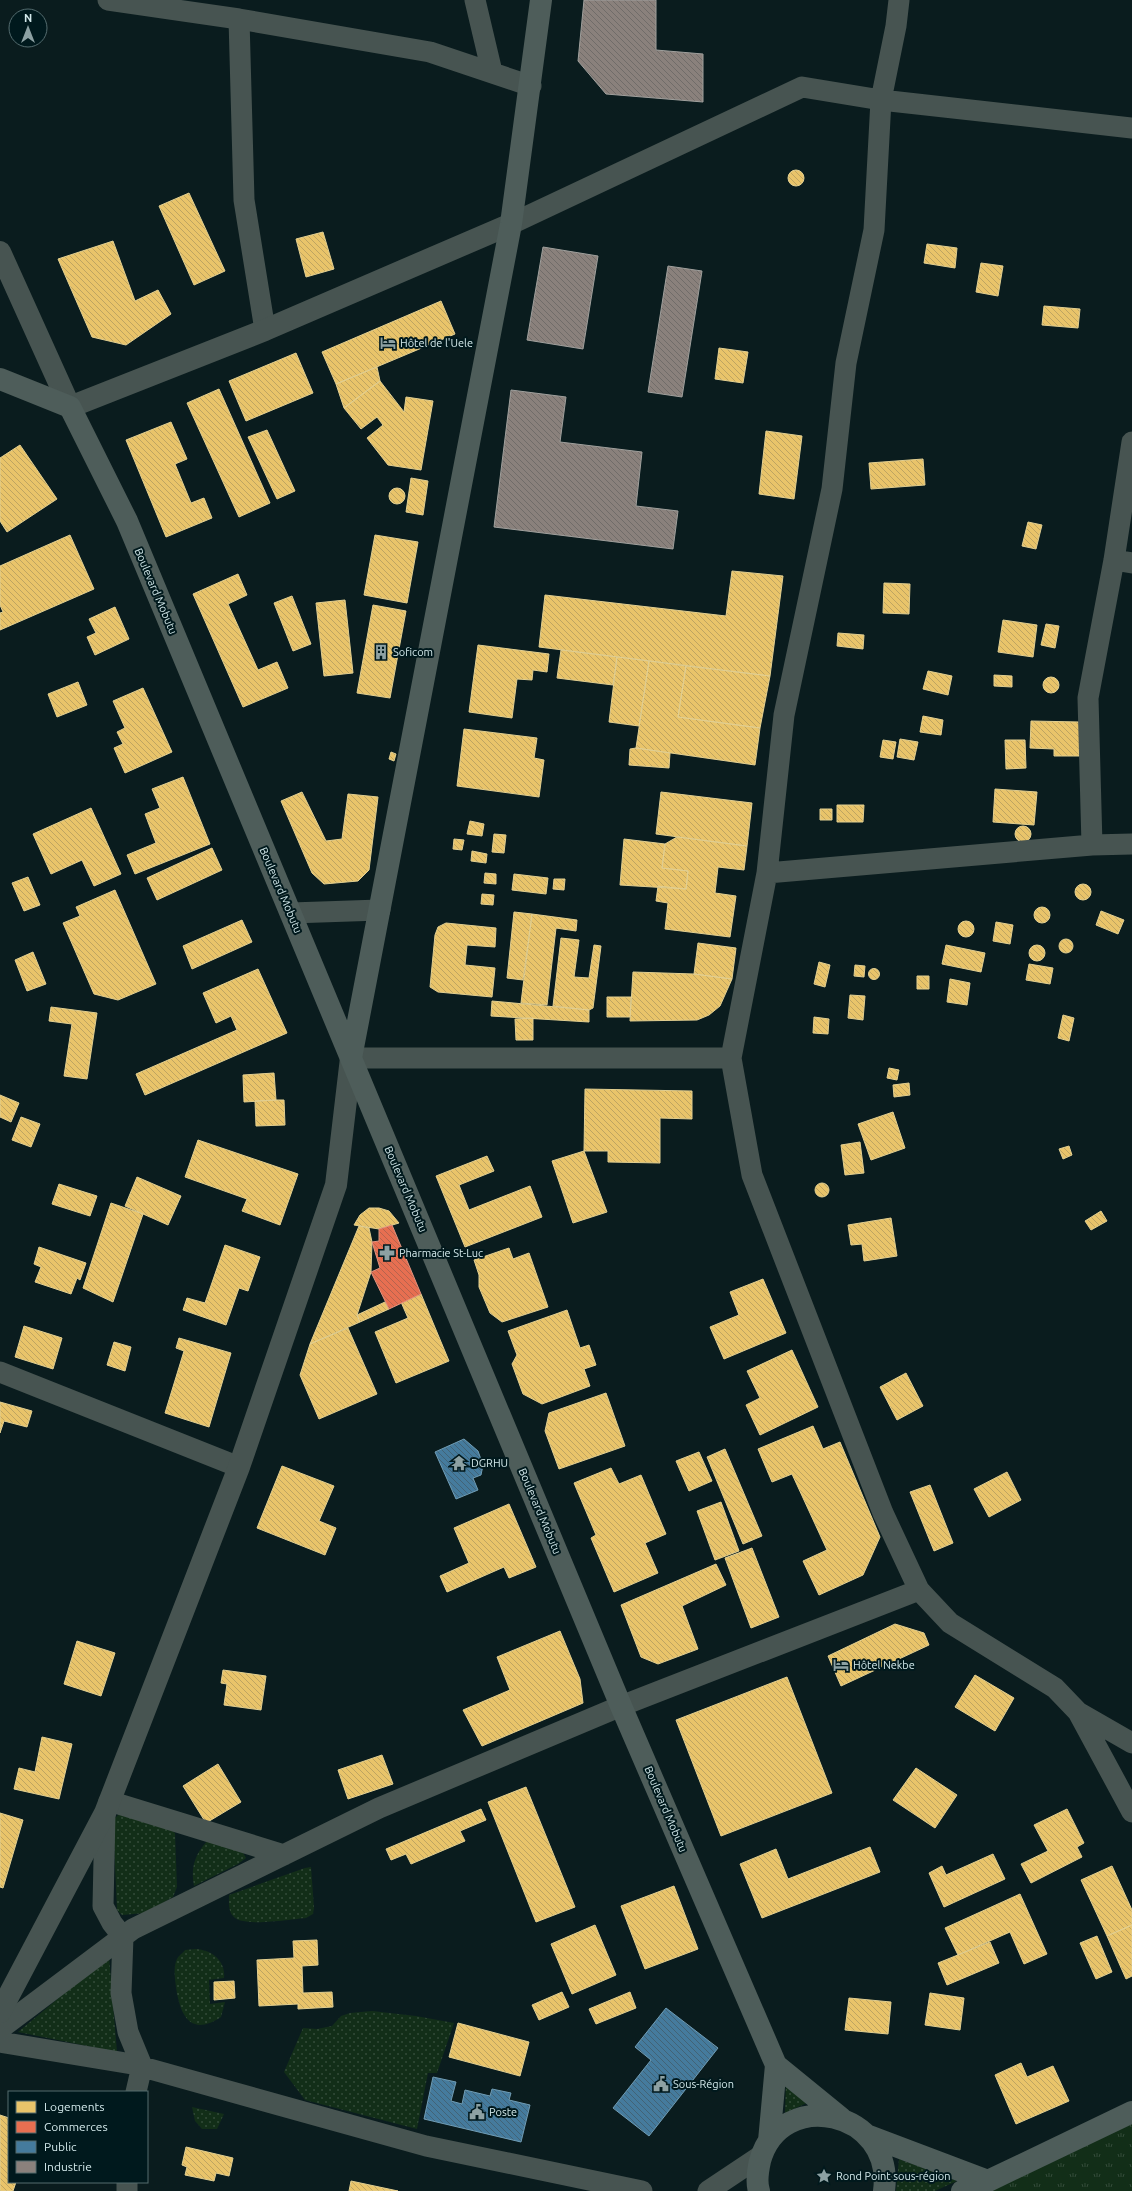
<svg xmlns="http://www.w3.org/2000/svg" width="1132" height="2191" font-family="Ubuntu,sans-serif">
<defs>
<pattern id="grass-dots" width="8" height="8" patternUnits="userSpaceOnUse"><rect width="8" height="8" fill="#122e18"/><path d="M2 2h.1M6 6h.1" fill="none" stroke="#344c3a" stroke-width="1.8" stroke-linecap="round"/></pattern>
<pattern id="park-tufts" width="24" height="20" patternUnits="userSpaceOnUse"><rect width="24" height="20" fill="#122e18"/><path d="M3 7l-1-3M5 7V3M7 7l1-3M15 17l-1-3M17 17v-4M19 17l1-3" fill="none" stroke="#344c3a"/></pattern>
<pattern id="homes-back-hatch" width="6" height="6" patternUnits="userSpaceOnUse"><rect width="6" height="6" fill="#e9c46a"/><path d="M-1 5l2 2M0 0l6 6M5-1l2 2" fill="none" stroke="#bea461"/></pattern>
<pattern id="shops-back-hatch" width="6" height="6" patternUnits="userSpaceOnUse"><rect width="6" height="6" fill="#e76f51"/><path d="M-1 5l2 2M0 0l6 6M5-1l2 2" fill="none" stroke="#b5634e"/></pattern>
<pattern id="public-back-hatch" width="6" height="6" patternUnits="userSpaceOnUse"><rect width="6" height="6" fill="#457b9d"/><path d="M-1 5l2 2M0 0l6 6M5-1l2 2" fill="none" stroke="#426376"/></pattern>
<pattern id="industry-back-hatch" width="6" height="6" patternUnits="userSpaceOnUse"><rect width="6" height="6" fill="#8a817c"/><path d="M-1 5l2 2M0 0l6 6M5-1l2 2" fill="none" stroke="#706c69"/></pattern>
</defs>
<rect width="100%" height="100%" fill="#0a1c1e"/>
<path fill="url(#grass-dots)" d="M119,1814L170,1829L175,1833L177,1887L173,1897L145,1913L122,1915L117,1910L113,1820Z
M210,1838L241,1849L246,1858L238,1864L194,1886C190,1866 196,1852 210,1838Z
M311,1867L314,1908L313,1914L306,1918C292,1919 241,1928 233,1916C228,1910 229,1902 229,1895L305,1868Z
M196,1949C212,1950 226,1961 224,1978L209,1980L210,2004L225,2002L221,2017C191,2037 180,2016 176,1987C175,1979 173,1967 177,1959C178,1956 183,1953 185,1950Z
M109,1956L117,2052L18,2032Z
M372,2011L416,2016L454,2023L437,2073H428L417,2129L305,2100L284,2072L303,2028L317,2029L332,2026L341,2016L350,2013Z
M786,2080L809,2102L785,2113Z
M192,2107L224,2114L217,2129H202L195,2121Z
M899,2159L957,2181L935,2191H896Z"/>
<path fill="url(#park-tufts)" d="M1132,2123V2191H968Z"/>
<path fill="url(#homes-back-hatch)" stroke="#e2cf91" d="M788 178a8 8 0 1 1 16 0a8 8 0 1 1-16 0Z
M189,193L225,271L194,285L159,206Z
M323,232L334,269L306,277L296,239Z
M113,241L135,301L158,290L171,314L126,345L92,337L58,259Z
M927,244L957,248L955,268L924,263Z
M981,263L1003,266L998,296L976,292Z
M441,301L455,334L336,384L322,352Z
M1044,306L1080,309L1078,328L1042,325Z
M719,348L748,352L743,383L715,379Z
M296,353L313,393L246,421L229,381Z
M377,367L380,381L344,408L336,384Z
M380,381L404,412L406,397L433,401L421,470L388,465L367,438L383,425L377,417L361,429L344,408Z
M219,389L270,503L239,517L187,403Z
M171,422L187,459L175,464L191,503L204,498L212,518L166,537L126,440Z
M267,430L295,491L277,499L248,437Z
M766,431L802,436L794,499L759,494Z
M20,445L57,499L7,532L0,521V458Z
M923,459L925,485L871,489L869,463Z
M411,478L428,481L423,515L406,512Z
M389 496a8 8 0 1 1 16 0a8 8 0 1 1-16 0Z
M1028,522L1042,525L1036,549L1022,546Z
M70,535L94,589L0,630V613L3,612L0,605V566Z
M375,535L418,542L407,603L364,595Z
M732,571L783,576L770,676L539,647L545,595L726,616Z
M238,574L247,595L228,604L258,670L277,662L288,688L243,707L193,594Z
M884,583L910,584L909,614L883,613Z
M292,596L311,644L293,651L274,603Z
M345,600L353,673L324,676L316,603Z
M373,605L406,611L390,698L357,693Z
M115,607L129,639L95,655L87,637L96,633L89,619Z
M1003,620L1037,625L1033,657L998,652Z
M1046,624L1059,626L1055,648L1041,645Z
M838,633L864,635L863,649L837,646Z
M478,645L549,654L547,672L533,670L532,680L517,679L512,718L469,712Z
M561,650L617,657L613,685L557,678Z
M617,657L649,661L639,726L609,722Z
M649,661L686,666L678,717L760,728L755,765L636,748Z
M686,666L770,676L760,728L678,717Z
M928,671L952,676L948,695L923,689Z
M994,675L1012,676V687L994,686Z
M1043 685a8 8 0 1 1 16 0a8 8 0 1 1-16 0Z
M78,682L87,705L57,717L48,694Z
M143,688L172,752L125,773L114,748L123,744L117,732L125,728L113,701Z
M923,716L943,720L941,735L920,732Z
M1031,721L1080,722L1079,756H1054V749L1030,748Z
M464,729L537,738L534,758L544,760L539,797L457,786Z
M900,739L918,742L914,760L897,757Z
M883,740L896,742L893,759L880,757Z
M1005,740H1025L1026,768L1006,769Z
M636,748L670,753L669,768L629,765L630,749Z
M391,752L396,754L394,761L389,759Z
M183,777L210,844L135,874L127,855L156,843L145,814L160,808L152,789Z
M995,789L1037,792L1034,825L993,822Z
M302,792L326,841L342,839L348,794L378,797L369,870L358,881L324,884L312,873L281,801Z
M661,792L752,803L747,846L656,834Z
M837,805H864L863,822H837Z
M91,808L121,874L94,886L82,860L51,874L33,834Z
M820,809H832V820H820Z
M470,821L484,824L482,836L467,834Z
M1015 834a8 8 0 1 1 16 0a8 8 0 1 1-16 0Z
M494,834L506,835L504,853L492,852Z
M677,837L747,846L744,870L718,867L715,893L736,896L730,937L665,929L668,903L656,901L658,886L686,889L688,871L662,868L665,844Z
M454,839L464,840L462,850L453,849Z
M624,839L665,844L662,868L688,871L686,889L620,885Z
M212,848L222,870L157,900L147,878Z
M472,851L487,854L486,863L471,861Z
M485,873L496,874V884L484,883Z
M514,874L548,878L546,894L512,890Z
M28,877L40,905L24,911L12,883Z
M554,879H565L564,890L553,889Z
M1075 892a8 8 0 1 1 16 0a8 8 0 1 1-16 0Z
M115,890L156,984L118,1000L94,994L63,923L80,916L76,907Z
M482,894L494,895L493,905L481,904Z
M1034 915a8 8 0 1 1 16 0a8 8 0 1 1-16 0Z
M1101,911L1124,920L1118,934L1096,925Z
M514,912L532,914L523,980L507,978Z
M532,914L577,920L576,931L556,928L547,1005L521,1003Z
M242,920L252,942L192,969L183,946Z
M958 929a8 8 0 1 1 16 0a8 8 0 1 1-16 0Z
M996,922L1013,925L1010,944L993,941Z
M446,923L496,928L495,947L467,945L465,965L495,968L492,997L438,992L430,987L435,935L438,927Z
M561,938L579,940L574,977L589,978L594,945L601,946L593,1008L589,1010L553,1006Z
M1059 946a7 7 0 1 1 14 0a7 7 0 1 1-14 0Z
M698,943L736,948L732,979L694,974Z
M1029 953a8 8 0 1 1 16 0a8 8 0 1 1-16 0Z
M946,945L985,953L981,972L942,964Z
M33,952L46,984L27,991L15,960Z
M819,962L830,965L825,987L814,984Z
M1029,964L1053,968L1050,984L1026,980Z
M855,965L865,966L864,977L854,976Z
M868.5 974a5.5 5.5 0 1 1 11 0a5.5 5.5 0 1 1-11 0Z
M258,969L287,1033L145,1095L136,1074L237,1030L231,1016L216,1023L203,993Z
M633,972L694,974L732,979L720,1006L709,1015L697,1020L630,1021Z
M917,976H929V989H917Z
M950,979L970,983L967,1005L947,1002Z
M850,995L865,996L863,1020L848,1018Z
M607,997H631L630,1017H607Z
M492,1001L589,1010V1022L491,1016Z
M51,1007L97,1013L87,1079L64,1076L72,1024L49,1021Z
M1063,1015L1074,1018L1069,1041L1058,1038Z
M814,1017L829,1019L828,1034L813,1033Z
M533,1018V1040H516L515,1019Z
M889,1068L899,1070L897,1080L887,1078Z
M274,1073L276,1100L244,1102L243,1075Z
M909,1083L910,1095L894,1097L893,1085Z
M585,1089L692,1091V1119L660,1118V1163L608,1162V1151H584Z
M0,1095L19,1103L11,1122L0,1117Z
M276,1100H284L285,1125L256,1126L255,1101Z
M893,1112L905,1148L871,1160L858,1124Z
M21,1117L40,1124L31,1147L12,1140Z
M198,1140L298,1174L280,1225L242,1211L247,1199L185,1177Z
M860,1142L864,1173L845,1175L841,1145Z
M1069,1146L1072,1155L1063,1159L1059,1149Z
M584,1151L607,1212L573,1223L552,1161Z
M487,1156L494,1171L459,1185L469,1210L530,1186L542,1217L465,1247L436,1176Z
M137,1177L181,1196L168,1225L125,1206Z
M815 1190a7 7 0 1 1 14 0a7 7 0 1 1-14 0Z
M59,1184L97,1196L90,1216L52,1204Z
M111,1203L143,1214L113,1302L83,1288Z
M369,1208H379L389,1211L399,1223L379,1229L354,1225L360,1215Z
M1101,1211L1107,1221L1091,1230L1085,1221Z
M891,1218L897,1256L864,1261L862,1244L851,1245L848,1225Z
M359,1226L369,1228L372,1242L371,1272L357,1315L360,1322L310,1344Z
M225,1245L260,1257L248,1291L239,1288L226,1325L183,1310L187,1298L205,1303Z
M39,1247L86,1263L80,1280L77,1278L71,1294L35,1282L41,1267L34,1264Z
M509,1248L513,1259L529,1253L548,1307L502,1322L490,1313L479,1287V1275L474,1260Z
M763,1279L786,1333L724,1359L710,1327L739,1315L730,1292Z
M421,1294L449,1361L396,1383L375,1332L408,1318L401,1302Z
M385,1302L389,1309L360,1322L357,1315Z
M567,1310L580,1348L589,1345L596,1365L584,1369L590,1386L542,1404L523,1394L512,1364L517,1355L508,1331Z
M24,1326L62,1338L53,1369L15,1357Z
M348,1328L377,1394L319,1419L300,1375L310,1344Z
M179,1338L231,1353L209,1427L165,1413L184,1351L176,1348Z
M114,1342L131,1347L125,1371L107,1365Z
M792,1350L818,1407L760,1435L746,1405L760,1398L747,1371Z
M906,1373L923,1406L897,1420L880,1387Z
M606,1393L625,1446L559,1469L545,1431L549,1413Z
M0,1402L32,1411L27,1427L4,1421L0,1433Z
M813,1426L823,1449L840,1442L880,1537L863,1575L819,1595L803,1561L827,1550L792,1474L772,1482L758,1449Z
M725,1449L762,1536L743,1544L707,1457Z
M699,1452L712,1481L689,1491L676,1461Z
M282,1466L334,1486L319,1521L336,1528L325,1555L257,1528Z
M611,1468L619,1484L641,1475L666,1534L645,1543L658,1573L614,1592L591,1538L596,1535L574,1483Z
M1007,1472L1021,1500L989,1517L974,1489Z
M930,1485L953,1543L934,1551L910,1492Z
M721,1502L739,1551L715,1560L697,1511Z
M509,1504L536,1567L509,1578L504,1567L447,1592L440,1576L469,1563L454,1528Z
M752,1548L779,1617L751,1628L725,1558Z
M716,1564L726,1585L682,1606L698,1649L658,1664L641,1657L621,1605Z
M895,1624L924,1633L929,1645L841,1686L828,1656Z
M560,1631L580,1679L583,1703L482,1746L463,1710L510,1690L497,1657Z
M77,1641L115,1653L101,1696L64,1684Z
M223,1670L266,1676L261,1710L224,1705L227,1684L221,1683Z
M975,1675L1014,1698L995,1731L955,1707Z
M787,1677L832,1793L721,1836L676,1720Z
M42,1737L72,1744L59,1799L14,1789L19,1768L35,1772Z
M382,1755L393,1784L348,1799L338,1770Z
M218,1764L241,1802L206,1823L183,1786Z
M916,1768L957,1795L935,1828L893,1800Z
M526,1787L575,1907L536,1922L488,1802Z
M481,1809L486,1820L460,1831L465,1841L411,1864L406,1854L391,1860L386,1849Z
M1067,1809L1084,1843L1077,1847L1082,1857L1031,1883L1021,1864L1048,1851L1034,1825Z
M0,1813L23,1820L3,1888L0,1887Z
M870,1847L880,1872L762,1918L740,1864L776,1849L788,1879Z
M993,1854L1005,1879L944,1907L929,1873L942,1866L946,1875Z
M1112,1866L1132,1910V1925L1107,1936L1081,1880Z
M674,1886L698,1949L645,1969L621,1906Z
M1020,1894L1047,1954L1024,1964L1010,1932L958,1955L945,1928Z
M595,1925L616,1975L572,1994L551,1944Z
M1132,1925V1976L1126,1979L1107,1936Z
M1097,1936L1112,1972L1096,1979L1080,1943Z
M317,1940L318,1965L302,1966L303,1993L332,1992L333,2007L298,2009V2004L259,2006L257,1960L294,1958L293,1941Z
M990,1942L999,1963L947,1985L938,1963Z
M234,1981L235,1998L214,2000V1982Z
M562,1992L569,2007L539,2020L532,2005Z
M630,1992L636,2008L596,2024L589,2009Z
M930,1993L964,1998L960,2030L925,2025Z
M849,1998L891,2002L888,2034L845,2030Z
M458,2023L529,2042L520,2076L449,2057Z
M1021,2063L1027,2077L1053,2066L1069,2101L1016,2124L995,2075Z
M0,2115L9,2118V2182H16L13,2191H0Z
M186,2147L233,2158L229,2176L216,2173L214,2181L185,2175L187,2167L182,2165Z
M351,2181L398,2191H349Z"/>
<path fill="url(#shops-back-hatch)" stroke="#e1947f" d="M392,1225L421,1294L389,1309L371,1272L380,1268L372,1242L379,1241V1229Z"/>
<path fill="url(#public-back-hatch)" stroke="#709cb4" d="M464,1439L478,1451L483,1465L481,1475L473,1478L478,1490L456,1499L435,1452Z
M666,2008L718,2048L649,2136L613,2108L651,2060L635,2047Z
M433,2077L456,2082L451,2101L462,2104L465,2090L490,2096L492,2089L511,2093L509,2100L530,2105L521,2142L424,2119Z"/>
<path fill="url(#industry-back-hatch)" stroke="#a0a09d" d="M584,0H656V50L703,54V102L606,94L578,61Z
M543,247L598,256L583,349L527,340Z
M668,266L702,271L682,397L648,392Z
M511,390L566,397L560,442L642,452L636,506L678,511L673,549L494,527Z"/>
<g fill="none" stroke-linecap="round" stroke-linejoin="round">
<path stroke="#475451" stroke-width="21" d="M108,0L239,19L430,52L531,86
M475,0L492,72
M899,0L896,26L881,100L1132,128
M239,19L244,200L265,330
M511,224L802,87L881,100L874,230L846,363L832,489L784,715L767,873L731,1058
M1114,560L1132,563
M1092,845L1088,698L1114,560L1132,442
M767,873L1092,845L1132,844
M291,913L380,910
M351,1058H731L752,1175L883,1513L919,1590L950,1623L1055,1688L1078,1712L1132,1812
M0,1372L239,1467
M1078,1712L1132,1743
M109,1801L284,1855
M105,1813L103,1906L112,1923L123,1937L121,1993L128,2032L142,2066L136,2092
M0,2029L133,1929L379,1808L621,1706L919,1590
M0,2042L132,2064L426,2146L642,2191
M127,2191V2182
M708,2191L762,2155"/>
<path stroke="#475451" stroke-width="22" d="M0,252L70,407L265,330L511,224
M0,2012L105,1813L239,1467L336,1185L351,1058"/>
<path stroke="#4e5d5a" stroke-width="22" d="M0,379L70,407L127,521L621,1706L776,2065L841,2118
M351,1058L511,224L541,0
M869,2136L988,2181
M769,2141L776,2065
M759,2191C756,2182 758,2170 760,2161C780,2086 895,2110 884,2191
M962,2191L988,2181L1132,2112"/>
</g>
<defs>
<symbol id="hotel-bare" viewBox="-9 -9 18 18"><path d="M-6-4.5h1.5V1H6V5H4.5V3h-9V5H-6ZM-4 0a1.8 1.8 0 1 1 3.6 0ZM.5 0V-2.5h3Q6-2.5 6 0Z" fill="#8da1a3" stroke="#00191d" stroke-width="2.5" paint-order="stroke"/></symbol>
<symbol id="building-bare" viewBox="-9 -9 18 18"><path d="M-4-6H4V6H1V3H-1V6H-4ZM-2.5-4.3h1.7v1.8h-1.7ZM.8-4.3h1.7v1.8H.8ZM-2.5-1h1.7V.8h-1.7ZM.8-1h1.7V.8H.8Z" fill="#8da1a3" stroke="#00191d" stroke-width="2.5" paint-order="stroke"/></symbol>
<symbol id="pharmacy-bare" viewBox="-9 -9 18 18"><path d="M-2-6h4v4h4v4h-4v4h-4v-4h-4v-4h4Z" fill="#8da1a3" stroke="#00191d" stroke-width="2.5" paint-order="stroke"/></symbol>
<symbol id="temple-bare" viewBox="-9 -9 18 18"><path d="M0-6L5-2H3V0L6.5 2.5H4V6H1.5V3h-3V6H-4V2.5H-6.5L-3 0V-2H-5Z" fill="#8da1a3" stroke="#00191d" stroke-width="2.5" paint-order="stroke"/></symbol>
<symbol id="civic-bare" viewBox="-9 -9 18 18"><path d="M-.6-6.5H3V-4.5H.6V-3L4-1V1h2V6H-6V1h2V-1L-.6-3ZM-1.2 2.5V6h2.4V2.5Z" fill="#8da1a3" stroke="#00191d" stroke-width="2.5" paint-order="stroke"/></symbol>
<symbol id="sight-bare" viewBox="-9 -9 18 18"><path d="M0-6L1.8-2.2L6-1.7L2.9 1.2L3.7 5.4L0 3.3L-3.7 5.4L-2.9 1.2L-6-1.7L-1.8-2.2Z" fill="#8da1a3" stroke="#00191d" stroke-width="2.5" paint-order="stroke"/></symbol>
</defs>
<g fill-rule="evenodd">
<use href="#hotel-bare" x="377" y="332" width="22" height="22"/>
<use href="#building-bare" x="370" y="641" width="22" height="22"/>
<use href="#pharmacy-bare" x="376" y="1242" width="22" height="22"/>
<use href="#temple-bare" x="448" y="1452" width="22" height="22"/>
<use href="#hotel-bare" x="830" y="1654" width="22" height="22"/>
<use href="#civic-bare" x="650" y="2073" width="22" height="22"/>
<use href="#civic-bare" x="466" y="2101" width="22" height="22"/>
<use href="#sight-bare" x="813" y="2165" width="22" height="22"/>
</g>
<g text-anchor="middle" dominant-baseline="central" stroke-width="4" stroke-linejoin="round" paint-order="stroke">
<g font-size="11" fill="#d3e9eb" stroke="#00191d" text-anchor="start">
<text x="400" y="343">Hôtel de l'Uele</text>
<text x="393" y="652">Soficom</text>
<text x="399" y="1253">Pharmacie St-Luc</text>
<text x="471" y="1463">DGRHU</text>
<text x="853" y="1665">Hôtel Nekbe</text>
<text x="673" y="2084">Sous-Région</text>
<text x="489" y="2112">Poste</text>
<text x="836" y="2176">Rond Point sous-région</text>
</g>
<g font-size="11" fill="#d3e9eb" stroke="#00191d">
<text transform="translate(156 591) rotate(67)">Boulevard Mobutu</text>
<text transform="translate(281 890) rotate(67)">Boulevard Mobutu</text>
<text transform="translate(406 1189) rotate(67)">Boulevard Mobutu</text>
<text transform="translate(540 1511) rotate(67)">Boulevard Mobutu</text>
<text transform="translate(666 1809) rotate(67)">Boulevard Mobutu</text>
</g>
</g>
<rect x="8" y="2091" width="140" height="92" fill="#00191d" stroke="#546c6f"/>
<rect x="16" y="2101" width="20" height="12" fill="#e9c46a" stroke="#546c6f"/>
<text x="44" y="2111" font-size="12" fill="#d3e9eb">Logements</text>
<rect x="16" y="2121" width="20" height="12" fill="#e76f51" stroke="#546c6f"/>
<text x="44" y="2131" font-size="12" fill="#d3e9eb">Commerces</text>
<rect x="16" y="2141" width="20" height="12" fill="#457b9d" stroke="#546c6f"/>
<text x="44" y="2151" font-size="12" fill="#d3e9eb">Public</text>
<rect x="16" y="2161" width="20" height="12" fill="#8a817c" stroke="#546c6f"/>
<text x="44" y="2171" font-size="12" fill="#d3e9eb">Industrie</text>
<g transform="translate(28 28)"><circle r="19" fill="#00191d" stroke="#546c6f"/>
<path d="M0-3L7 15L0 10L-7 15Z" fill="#8da1a3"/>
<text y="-6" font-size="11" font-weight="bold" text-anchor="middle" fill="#d3e9eb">N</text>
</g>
</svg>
